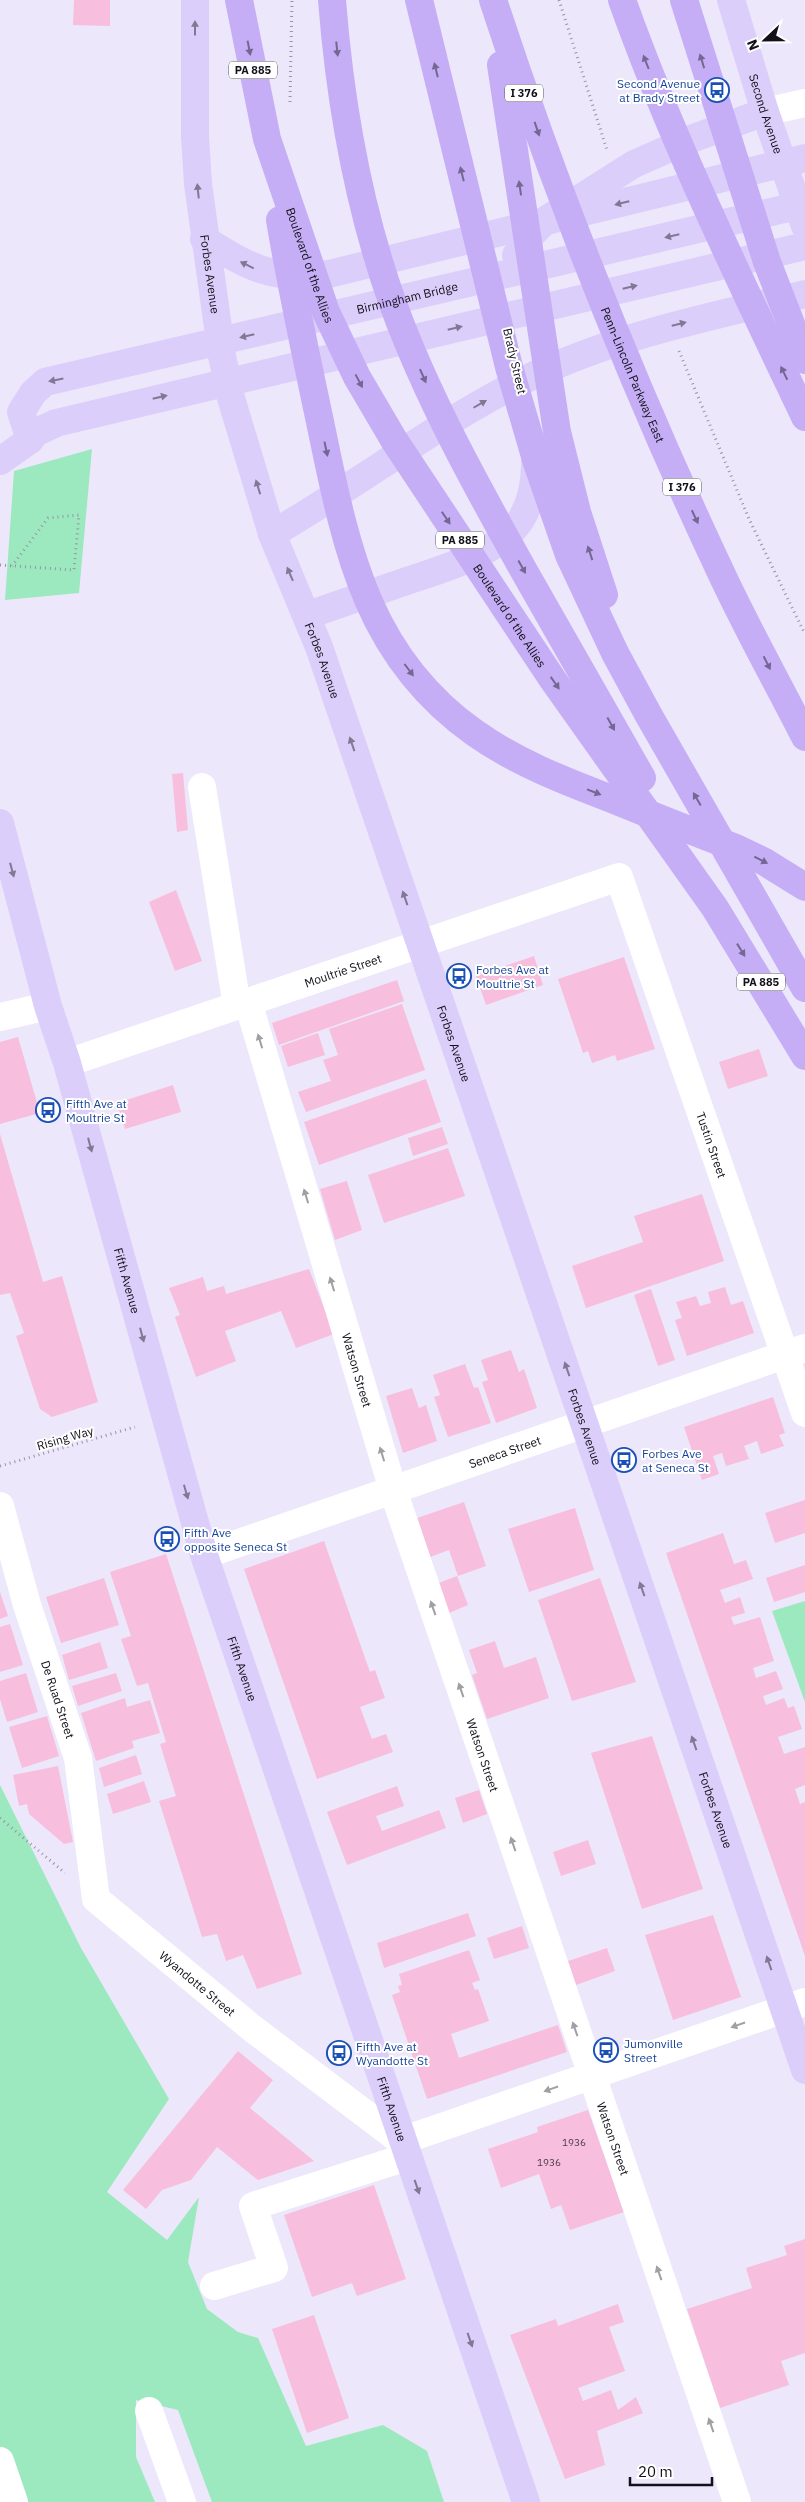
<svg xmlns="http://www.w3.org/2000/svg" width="805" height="2502" font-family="'IBM Plex Sans',sans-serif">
<rect width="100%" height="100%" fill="#ece7fb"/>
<path fill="#9ce9c0" d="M92,449L79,593L5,600L14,471Z
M805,1601V1702L772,1611Z
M0,1785L81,1948L169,2099L107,2192L167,2240L199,2197L188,2262L207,2309L238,2332L258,2338L306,2446L383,2425L427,2451L444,2502H212L178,2410L136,2400V2457L155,2502H0Z"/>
<path fill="#f7bfdd" d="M74,0H110V26L73,25Z
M183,773L188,830L177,832L172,774Z
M176,890L202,961L175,971L149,902Z
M534,956L543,985L486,1005L476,976Z
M624,957L655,1049L617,1061L615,1055L592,1063L588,1051L583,1053L558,979Z
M397,980L404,1001L279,1045L272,1023Z
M402,1004L425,1070L306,1112L298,1092L331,1081L323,1060L338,1055L329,1029Z
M318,1033L325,1055L288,1067L281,1046Z
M18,1037L40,1113L0,1124V1042Z
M759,1049L768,1076L728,1089L719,1062Z
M426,1079L441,1122L319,1165L304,1122Z
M173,1085L181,1112L125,1129L117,1103Z
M442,1127L448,1144L413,1156L408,1138Z
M0,1134L43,1282L62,1276L98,1402L52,1417L40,1409L16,1336L24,1333L10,1293L0,1295Z
M448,1148L465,1196L384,1223L368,1175Z
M347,1181L362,1230L335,1240L320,1189Z
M702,1194L724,1261L586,1308L572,1266L643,1242L634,1216Z
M309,1269L334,1334L296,1348L281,1311L225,1331L236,1361L196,1377L175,1317L180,1315L169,1288L203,1277L207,1291L224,1286L226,1294Z
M725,1287L731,1305L743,1301L754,1333L687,1356L675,1320L682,1318L676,1302L696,1296L700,1306L711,1303L708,1292Z
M651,1289L675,1360L658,1366L634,1295Z
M511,1350L519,1372L524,1369L537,1408L496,1423L482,1382L488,1380L481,1360Z
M465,1364L474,1388L478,1387L491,1423L448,1437L434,1397L440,1395L433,1375Z
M412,1388L419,1408L426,1405L437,1441L403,1453L386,1396Z
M773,1397L785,1433L779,1435L784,1446L761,1454L757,1441L744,1446L749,1459L726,1466L722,1453L713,1456L719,1474L702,1480L684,1427Z
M805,1500V1533L775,1543L765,1513Z
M464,1502L486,1566L458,1576L449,1550L430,1557L417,1518Z
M575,1508L594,1570L529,1592L508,1529Z
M723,1533L734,1564L746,1560L753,1579L720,1590L725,1603L740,1597L745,1613L731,1617L734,1625L760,1617L774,1661L753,1668L756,1678L776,1671L783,1689L763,1696L766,1705L784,1698L788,1708L794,1706L802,1729L778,1737L784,1754L805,1747V1785L795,1789L800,1804L805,1802V1956L666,1553Z
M324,1541L370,1672L375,1670L385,1698L360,1707L372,1739L386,1734L393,1752L317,1779L244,1569Z
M166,1554L302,1974L257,1989L243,1955L226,1961L217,1934L202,1937L159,1801L176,1796L160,1744L166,1742L148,1683L137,1686L121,1639L131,1636L110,1572Z
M805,1565V1592L774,1602L766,1578Z
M457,1576L468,1605L449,1613L436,1584Z
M104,1578L119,1625L61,1643L46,1597Z
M600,1578L636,1682L572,1701L538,1600Z
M0,1592L8,1616L0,1619Z
M10,1624L23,1665L0,1672V1627Z
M495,1641L504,1668L536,1657L549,1698L487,1719L472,1675L477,1673L469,1650Z
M100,1642L108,1668L69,1680L62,1655Z
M26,1673L38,1712L7,1722L0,1699V1681Z
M116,1673L122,1691L78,1706L72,1686Z
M125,1698L127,1707L150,1700L160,1733L132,1741L134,1748L96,1761L81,1713Z
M47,1716L59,1756L22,1768L9,1727Z
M652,1736L703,1889L642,1909L591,1753Z
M136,1755L142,1774L104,1787L99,1768Z
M58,1766L73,1842L64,1844L29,1814L27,1804L19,1806L13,1775Z
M144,1781L151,1802L113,1814L107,1794Z
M397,1786L404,1806L376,1816L382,1831L439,1810L446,1828L347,1865L327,1812Z
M479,1790L487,1814L463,1823L455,1798Z
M588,1840L596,1864L561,1876L553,1852Z
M468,1913L476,1936L384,1968L377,1943Z
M713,1915L741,1997L673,2020L645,1935Z
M522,1926L529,1948L494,1959L487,1938Z
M607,1948L615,1971L576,1985L568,1961Z
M469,1950L480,1980L472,1983L475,1990L478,1989L489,2021L451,2034L459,2058L558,2025L567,2052L427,2099L392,1995L400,1992L398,1986L402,1985L399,1974Z
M238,2051L273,2080L250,2108L314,2161L258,2180L217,2147L191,2180L162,2190L146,2209L123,2190Z
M588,2110L624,2212L570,2230L561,2205L551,2209L539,2174L501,2188L488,2149L538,2132L537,2127Z
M374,2185L406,2279L357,2296L352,2283L312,2297L284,2215Z
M805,2239V2353L781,2361L789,2385L720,2408L687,2309L752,2288L746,2268L787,2255L784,2246Z
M618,2304L624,2322L609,2327L625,2371L578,2388L583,2401L611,2390L618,2410L636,2397L643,2413L597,2431L605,2465L565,2479L510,2335L556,2319L558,2326Z
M314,2315L349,2418L307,2433L272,2329Z"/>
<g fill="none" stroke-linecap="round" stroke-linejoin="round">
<path stroke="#9894a3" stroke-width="3" stroke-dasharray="1 4" stroke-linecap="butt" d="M559,0L607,150
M290,102L292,0
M679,351L749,519L805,634
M0,565L74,570L79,515L48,518L12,566
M0,1466L135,1427
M0,1818L65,1873"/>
<g stroke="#fff" stroke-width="28">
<path d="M765,112L805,103"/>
<path d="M202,787L237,1006"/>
<path id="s1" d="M248,1002L393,1490L737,2502"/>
<path d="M0,1017L48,1006"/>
<path id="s2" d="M67,1063L619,877L805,1413"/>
<path id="s3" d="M0,1506L27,1605L78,1758L96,1899L253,2029L401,2141L805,2002"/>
<path id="s4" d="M204,1555L805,1348"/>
<path d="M214,2286L274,2268L253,2206L407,2157"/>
<path d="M149,2411L182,2502"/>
<path d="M0,2461L14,2502"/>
</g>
<g stroke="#dccefa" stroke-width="28">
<path id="s5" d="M195,0V136L198,184L222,356L231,398L272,534L319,647L805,2070"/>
<path id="s6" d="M731,0L765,112L805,226"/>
<path d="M204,239C250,268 273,281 329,274L805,158"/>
<path d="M516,255L531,235L547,219L634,164L691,139L765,112"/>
<path id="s7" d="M30,440L21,412L33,393L45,382L805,204"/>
<path d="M0,461L30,440L35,433L56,423L805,246"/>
<path d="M272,534C357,485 436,424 524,380C613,336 709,317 805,294"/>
<path d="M308,615C337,605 366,595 395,585C434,571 495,557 520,521C533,501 536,479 535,455"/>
<path id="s8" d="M0,823L48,1006L67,1063L204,1555L526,2502"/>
</g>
<g stroke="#c5aef6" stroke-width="28">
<path id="s9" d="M239,0L267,139L326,312L357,377L394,440L553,680L715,908L805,1056"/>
<path d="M332,0C340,103 358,206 393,304C427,397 476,485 524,571C564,640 603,709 642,778"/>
<path d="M419,0L509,367L537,463L569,555L615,653L648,714L805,988"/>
<path id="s10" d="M493,0C558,198 635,391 724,579C749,632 778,684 805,737"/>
<path d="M622,0C673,143 740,280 805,417"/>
<path d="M684,0L767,262L805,360"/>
<path d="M501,65L557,432L577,512L604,595"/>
<path d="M280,220C291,286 305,351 319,417C345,541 363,654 475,733C516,762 562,780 609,798C651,815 694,832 736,848L765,862L805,887"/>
</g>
</g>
<defs><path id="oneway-solid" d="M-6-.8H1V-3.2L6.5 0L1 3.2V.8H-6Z" transform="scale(1.25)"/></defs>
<g fill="#817894">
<use href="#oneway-solid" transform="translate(195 28) rotate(-90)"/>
<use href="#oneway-solid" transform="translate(198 191) rotate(-96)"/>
<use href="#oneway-solid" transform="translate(622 203) rotate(166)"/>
<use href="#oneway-solid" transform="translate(672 236) rotate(167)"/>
<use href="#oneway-solid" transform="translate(247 265) rotate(-154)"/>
<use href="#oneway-solid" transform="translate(630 287) rotate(-13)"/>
<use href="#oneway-solid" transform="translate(679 324) rotate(-14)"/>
<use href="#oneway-solid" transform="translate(455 328) rotate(-13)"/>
<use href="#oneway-solid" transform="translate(247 336) rotate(167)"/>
<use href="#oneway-solid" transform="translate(56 380) rotate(169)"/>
<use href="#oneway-solid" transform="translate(160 397) rotate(-13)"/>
<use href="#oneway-solid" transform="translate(480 404) rotate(-30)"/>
<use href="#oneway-solid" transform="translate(258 487) rotate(-107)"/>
<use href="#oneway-solid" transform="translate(290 574) rotate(-113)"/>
<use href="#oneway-solid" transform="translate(352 744) rotate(-109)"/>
<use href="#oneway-solid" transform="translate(12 870) rotate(75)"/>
<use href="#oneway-solid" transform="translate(405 898) rotate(-109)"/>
<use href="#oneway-solid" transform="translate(90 1145) rotate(75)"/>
<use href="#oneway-solid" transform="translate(142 1335) rotate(75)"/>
<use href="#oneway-solid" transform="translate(567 1369) rotate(-109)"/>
<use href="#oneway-solid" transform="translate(186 1492) rotate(74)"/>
<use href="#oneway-solid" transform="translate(642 1589) rotate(-109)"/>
<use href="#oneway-solid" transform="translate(694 1743) rotate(-109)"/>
<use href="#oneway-solid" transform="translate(769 1963) rotate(-109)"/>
<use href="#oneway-solid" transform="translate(417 2187) rotate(71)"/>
<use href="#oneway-solid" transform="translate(470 2340) rotate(71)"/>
</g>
<g fill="#746792">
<use href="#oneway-solid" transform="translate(249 48) rotate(79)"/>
<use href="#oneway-solid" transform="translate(337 49) rotate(84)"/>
<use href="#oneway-solid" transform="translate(702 61) rotate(-107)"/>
<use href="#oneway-solid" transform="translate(646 62) rotate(-111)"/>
<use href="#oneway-solid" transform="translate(436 70) rotate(-104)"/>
<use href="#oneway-solid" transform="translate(537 129) rotate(71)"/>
<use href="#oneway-solid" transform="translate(462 174) rotate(-104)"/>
<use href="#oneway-solid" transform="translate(520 188) rotate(-98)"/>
<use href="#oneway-solid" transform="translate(784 373) rotate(-116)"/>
<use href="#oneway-solid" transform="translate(423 376) rotate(66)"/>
<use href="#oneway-solid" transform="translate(359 381) rotate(62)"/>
<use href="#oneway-solid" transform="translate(326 449) rotate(78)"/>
<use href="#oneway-solid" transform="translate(695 517) rotate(65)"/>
<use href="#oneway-solid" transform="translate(446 518) rotate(56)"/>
<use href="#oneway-solid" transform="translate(590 553) rotate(-108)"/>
<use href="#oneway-solid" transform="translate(522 567) rotate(61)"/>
<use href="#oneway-solid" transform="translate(767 663) rotate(63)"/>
<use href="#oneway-solid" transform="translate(409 670) rotate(53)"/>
<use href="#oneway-solid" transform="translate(555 683) rotate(55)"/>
<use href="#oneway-solid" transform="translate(611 724) rotate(61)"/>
<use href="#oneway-solid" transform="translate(594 792) rotate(21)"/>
<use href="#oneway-solid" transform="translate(697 799) rotate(-120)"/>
<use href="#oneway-solid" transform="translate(761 860) rotate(27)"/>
<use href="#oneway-solid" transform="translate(741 950) rotate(58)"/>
</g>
<g fill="#a09fa3">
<use href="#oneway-solid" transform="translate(260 1041) rotate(-107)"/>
<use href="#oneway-solid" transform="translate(306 1196) rotate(-107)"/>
<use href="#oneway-solid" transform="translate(332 1284) rotate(-107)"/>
<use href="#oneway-solid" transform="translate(382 1454) rotate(-107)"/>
<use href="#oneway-solid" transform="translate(433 1608) rotate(-109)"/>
<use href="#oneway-solid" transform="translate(461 1690) rotate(-109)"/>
<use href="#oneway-solid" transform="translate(513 1844) rotate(-109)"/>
<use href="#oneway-solid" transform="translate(738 2025) rotate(161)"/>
<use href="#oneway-solid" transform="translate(575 2029) rotate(-109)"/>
<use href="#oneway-solid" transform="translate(551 2089) rotate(161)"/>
<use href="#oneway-solid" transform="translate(659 2273) rotate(-109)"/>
<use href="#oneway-solid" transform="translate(711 2425) rotate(-109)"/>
</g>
<defs>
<symbol id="bus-ring" viewBox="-11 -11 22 22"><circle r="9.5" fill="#fff" stroke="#1a4fb4" stroke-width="1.5"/><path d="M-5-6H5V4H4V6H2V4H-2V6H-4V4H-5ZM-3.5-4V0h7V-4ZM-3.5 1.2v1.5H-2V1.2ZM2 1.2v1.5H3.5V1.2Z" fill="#1a4fb4"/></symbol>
</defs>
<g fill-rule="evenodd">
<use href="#bus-ring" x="703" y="76" width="28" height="28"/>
<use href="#bus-ring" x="445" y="962" width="28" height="28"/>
<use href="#bus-ring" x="34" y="1096" width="28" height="28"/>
<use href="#bus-ring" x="610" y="1446" width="28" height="28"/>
<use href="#bus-ring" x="153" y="1525" width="28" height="28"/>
<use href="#bus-ring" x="592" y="2036" width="28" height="28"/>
<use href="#bus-ring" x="325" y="2039" width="28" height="28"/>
</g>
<g text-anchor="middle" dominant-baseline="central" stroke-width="4" stroke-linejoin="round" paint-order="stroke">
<g font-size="10" fill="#4b3c49">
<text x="574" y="2142">1936</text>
<text x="549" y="2162">1936</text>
</g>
<g fill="#fff" stroke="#59585d" stroke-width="1">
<rect x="229" y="61.5" width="48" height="17" rx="4"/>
<rect x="505" y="84.5" width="38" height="17" rx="4"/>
<rect x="663" y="478.5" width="38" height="17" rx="4"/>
<rect x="436" y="531.5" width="48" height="17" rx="4"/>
<rect x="737" y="973.5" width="48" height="17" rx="4"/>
</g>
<g font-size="11" font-weight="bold" fill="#121018">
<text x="253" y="70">PA 885</text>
<text x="524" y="93">I 376</text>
<text x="682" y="487">I 376</text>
<text x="460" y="540">PA 885</text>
<text x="761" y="982">PA 885</text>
</g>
<g font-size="12" fill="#164399" stroke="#fff" text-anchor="start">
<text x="700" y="83" text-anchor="end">Second Avenue<tspan x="700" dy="14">at Brady Street</tspan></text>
<text x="476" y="969">Forbes Ave at<tspan x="476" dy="14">Moultrie St</tspan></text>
<text x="66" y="1103">Fifth Ave at<tspan x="66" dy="14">Moultrie St</tspan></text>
<text x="642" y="1453">Forbes Ave<tspan x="642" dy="14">at Seneca St</tspan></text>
<text x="184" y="1532">Fifth Ave<tspan x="184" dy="14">opposite Seneca St</tspan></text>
<text x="624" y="2043">Jumonville<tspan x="624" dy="14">Street</tspan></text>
<text x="356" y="2046">Fifth Ave at<tspan x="356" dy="14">Wyandotte St</tspan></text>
</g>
<g font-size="12" fill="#121018" stroke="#fff">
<text stroke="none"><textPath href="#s6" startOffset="119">Second Avenue</textPath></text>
<text stroke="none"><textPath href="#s9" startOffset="275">Boulevard of the Allies</textPath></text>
<text stroke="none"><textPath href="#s5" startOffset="275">Forbes Avenue</textPath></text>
<text stroke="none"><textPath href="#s7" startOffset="440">Birmingham Bridge</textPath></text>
<text transform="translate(515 361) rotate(77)">Brady Street</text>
<text stroke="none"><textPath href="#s10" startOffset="400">Penn-Lincoln Parkway East</textPath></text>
<text stroke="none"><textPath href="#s9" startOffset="680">Boulevard of the Allies</textPath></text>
<text stroke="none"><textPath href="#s5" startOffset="679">Forbes Avenue</textPath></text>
<text stroke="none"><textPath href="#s2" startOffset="291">Moultrie Street</textPath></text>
<text stroke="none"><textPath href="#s5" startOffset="1084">Forbes Avenue</textPath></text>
<text stroke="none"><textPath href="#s2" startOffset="866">Tustin Street</textPath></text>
<text stroke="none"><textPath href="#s8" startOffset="475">Fifth Avenue</textPath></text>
<text stroke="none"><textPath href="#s1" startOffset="384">Watson Street</textPath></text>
<text stroke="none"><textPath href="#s5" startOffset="1489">Forbes Avenue</textPath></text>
<text transform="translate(65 1438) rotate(-16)">Rising Way</text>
<text stroke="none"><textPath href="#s4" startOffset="318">Seneca Street</textPath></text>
<text stroke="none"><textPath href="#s8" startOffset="880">Fifth Avenue</textPath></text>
<text stroke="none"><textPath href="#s3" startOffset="202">De Ruad Street</textPath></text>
<text stroke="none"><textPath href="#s1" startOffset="789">Watson Street</textPath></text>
<text stroke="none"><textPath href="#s5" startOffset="1894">Forbes Avenue</textPath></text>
<text stroke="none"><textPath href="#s3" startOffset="538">Wyandotte Street</textPath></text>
<text stroke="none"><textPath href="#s8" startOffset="1345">Fifth Avenue</textPath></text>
<text stroke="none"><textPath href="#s1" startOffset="1194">Watson Street</textPath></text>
</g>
</g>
<g transform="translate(765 40) rotate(248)" stroke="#ffffff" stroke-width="4" paint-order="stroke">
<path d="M0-4L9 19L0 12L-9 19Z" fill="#121018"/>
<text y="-8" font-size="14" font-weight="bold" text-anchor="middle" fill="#121018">N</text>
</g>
<path d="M630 2477v8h82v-8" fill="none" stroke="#121018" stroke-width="2.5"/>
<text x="638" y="2477" font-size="15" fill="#121018" stroke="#ffffff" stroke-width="4" paint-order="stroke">20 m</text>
</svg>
